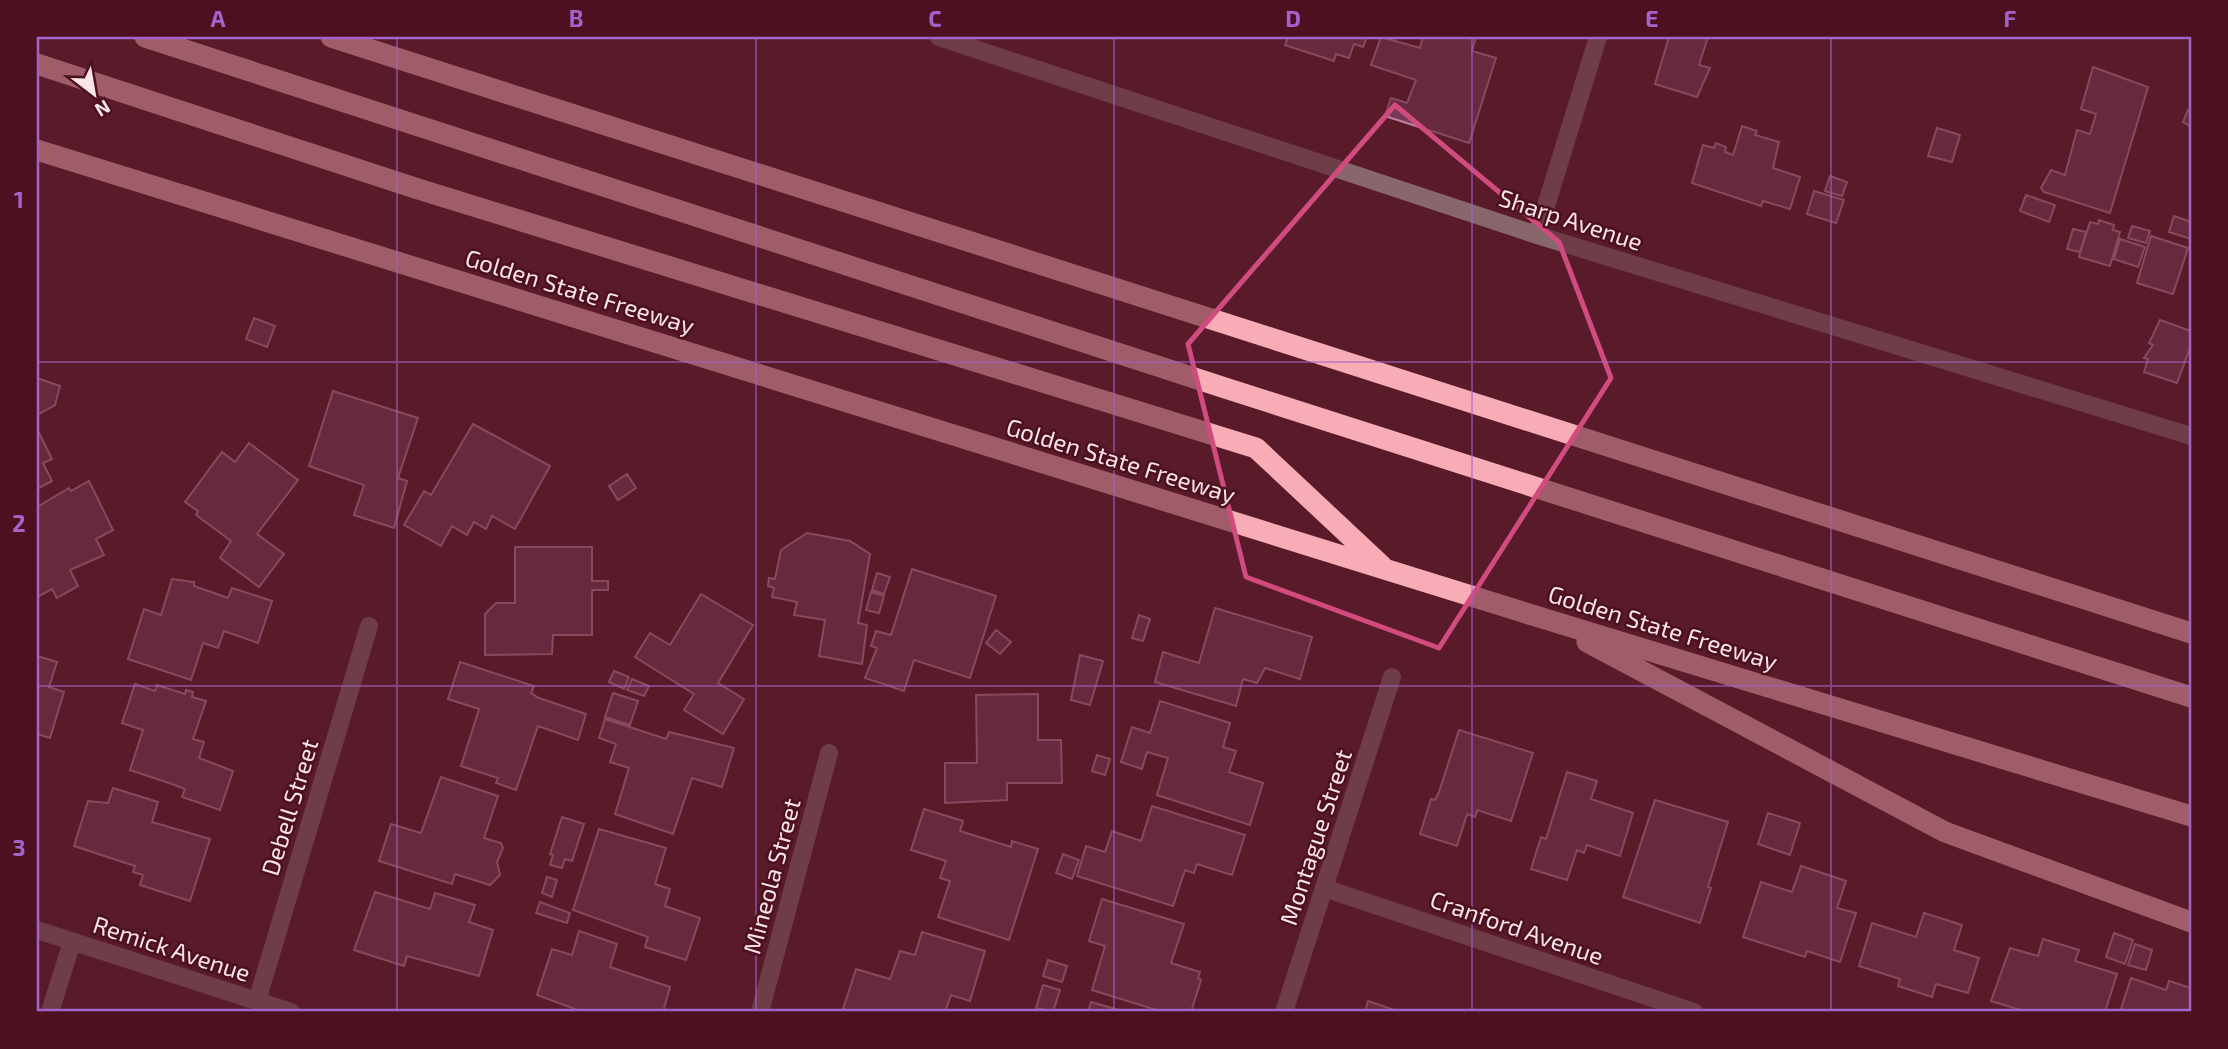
<svg xmlns="http://www.w3.org/2000/svg" width="2228" height="1049" font-family="'Exo 2',sans-serif">
<rect width="100%" height="100%" fill="#591b29"/>
<path fill="#763b58" stroke="#c1809f" stroke-width="2" d="M1288,37H1367L1363,47L1354,44L1349,58L1336,54L1334,61L1285,45Z
M1381,37L1420,48L1423,37H1476L1472,51L1496,58L1469,143L1385,116L1391,98L1407,103L1416,80L1371,65Z
M1669,37H1708L1699,65L1710,68L1697,97L1655,84Z
M2093,67L2148,87L2110,213L2044,192L2041,188L2051,170L2065,175L2077,130L2090,134L2096,114L2081,109Z
M2188,110L2191,111V127L2183,122Z
M1742,126L1757,131L1755,135L1779,142L1773,168L1800,177L1790,209L1763,201L1761,206L1692,183L1703,145L1714,148L1716,143L1726,147L1725,152L1733,155Z
M1937,128L1960,135L1952,162L1928,156Z
M1830,176L1847,182L1842,196L1825,191Z
M1814,191L1844,200L1836,223L1807,214Z
M2026,195L2055,205L2049,222L2020,211Z
M2174,216L2191,222V239L2169,232Z
M2099,220L2114,225L2113,230L2120,232L2110,266L2079,257L2090,222L2098,224Z
M2132,226L2150,231L2146,243L2128,238Z
M2073,229L2086,232L2080,252L2067,249Z
M2151,236L2188,248L2173,294L2137,283Z
M2120,239L2145,247L2138,267L2114,259Z
M254,318L275,326L267,347L246,339Z
M2160,320L2191,331V345L2177,383L2144,372L2148,359L2144,358L2153,345L2149,343Z
M37,378L60,386L55,405L37,415Z
M333,391L418,418L398,478L407,481L394,528L354,515L364,485L309,466Z
M473,424L550,466L515,529L492,516L486,529L474,522L467,535L452,526L441,546L404,525L424,491L431,495Z
M37,429L52,459L43,463L52,481L37,489Z
M249,443L298,480L257,534L284,554L259,587L220,558L231,541L196,515L198,511L185,502L222,452L235,462Z
M627,474L636,488L618,500L609,486Z
M89,481L113,530L96,539L104,555L70,570L78,586L57,598L52,589L37,597V507L69,488L71,491Z
M807,533L850,541L870,554L858,623L867,625L862,664L819,656L825,620L794,615L797,602L772,597L774,588L768,586L769,578L775,579L781,550Z
M515,547H592V581H608V590H592V635H553L552,654L485,655V614L496,603H515Z
M912,569L996,596L970,678L914,660L904,691L865,678L877,648L871,646L876,631L891,635Z
M877,573L890,577L884,594L872,590Z
M172,579L194,582V586L228,598L232,588L272,601L258,643L224,631L218,648L203,643L191,680L128,659L144,609L161,615Z
M871,592L884,596L879,613L866,610Z
M701,594L753,625L718,683L744,699L723,734L684,710L694,694L635,657L650,633L670,645Z
M1215,608L1312,637L1300,679L1265,668L1257,683L1243,679L1236,706L1155,682L1163,652L1199,663Z
M1139,615L1150,619L1143,641L1132,638Z
M996,630L1011,642L1000,654L986,643Z
M1080,655L1103,661L1090,705L1071,700Z
M37,656L57,662L49,687L64,692L50,738L37,734Z
M460,662L534,686L531,693L539,698L586,714L578,740L538,726L516,790L496,783L498,778L461,766L479,709L448,699Z
M614,671L629,677L624,689L609,682Z
M632,679L649,686L644,696L627,690Z
M135,684L155,691L157,685L185,694L186,690L193,692L192,697L206,701L193,739L204,742L199,758L233,771L220,810L182,797L185,789L172,784L130,770L143,730L122,723Z
M613,693L638,701L630,725L605,717Z
M1038,694V740H1061L1062,783H1007V800L945,803V763H977L976,695Z
M1160,701L1230,723L1223,747L1236,751L1229,772L1263,783L1250,825L1157,795L1168,758L1147,752L1142,769L1121,762L1132,727L1150,733Z
M605,719L666,739L669,732L734,748L722,787L692,778L673,834L615,814L629,768L610,762L616,744L599,738Z
M1459,730L1533,753L1511,821L1477,810L1475,817L1467,814L1457,846L1420,834L1431,799L1435,800L1439,792Z
M1097,755L1110,759L1105,775L1092,771Z
M1567,772L1597,781L1591,799L1633,813L1620,856L1587,845L1584,853L1577,850L1567,880L1531,869L1541,837L1546,839Z
M441,777L498,796L484,838L501,843L503,848L497,862L500,875L490,885L455,874L452,884L379,861L391,824L421,833Z
M113,788L158,802L152,822L210,839L190,901L140,885L143,875L133,872L135,866L74,846L88,801L108,803Z
M1655,800L1728,822L1708,887L1711,888L1700,923L1623,897Z
M1152,806L1245,835L1232,875L1197,864L1194,873L1185,870L1173,906L1077,876L1086,846L1105,852L1112,831L1141,841Z
M924,809L963,821L960,831L1011,847L1012,841L1038,849L1009,940L938,917L950,881L940,878L946,861L911,850Z
M1768,813L1800,823L1790,855L1758,844Z
M562,817L584,824L572,861L565,859L562,868L550,865L553,855L550,854Z
M599,829L666,848L655,884L670,889L665,906L700,918L686,960L645,947L648,937L573,910Z
M1063,854L1079,860L1072,879L1056,873Z
M1801,866L1846,881L1837,908L1856,913L1840,962L1807,951L1805,957L1743,937L1761,882L1792,892Z
M547,877L557,880L552,897L542,893Z
M375,892L430,909L435,893L475,905L469,922L493,930L479,976L407,956L404,966L354,950Z
M1102,899L1184,924L1171,963L1200,972L1198,978L1201,980L1191,1012H1163L1092,990L1105,946L1089,941Z
M540,902L570,913L567,923L536,913Z
M1924,913L1962,925L1954,950L1979,958L1968,993L1936,984L1932,997L1898,986L1900,979L1859,966L1872,923L1916,937Z
M579,931L617,944L610,967L670,987L663,1012H583L537,995L552,949L572,955Z
M922,932L985,951L970,1001L951,995L945,1012H854L843,1009L856,969L890,979L900,951L915,955Z
M2114,933L2133,940L2125,964L2106,957Z
M2043,939L2079,950L2075,961L2117,974L2105,1012H2027L1991,1001L2010,948L2038,956Z
M2135,944L2152,950L2146,970L2128,965Z
M1048,960L1067,966L1062,982L1043,976Z
M2131,978L2166,990L2169,981L2191,988V1012H2120Z
M1043,985L1060,990L1053,1012L1036,1008Z
M1368,1001L1397,1011V1012H1365Z
M1091,1002L1126,1012H1088Z"/>
<g fill="none" stroke-linecap="round" stroke-linejoin="round">
<path stroke="#87676b" stroke-width="18" d="M939,37L1537,235L2191,436
M1537,235L1598,37
M1324,888L1694,1012
M37,930L291,1012
M257,1001L369,626
M50,1012L72,942
M760,1012L829,753
M1284,1012L1392,677"/>
<path stroke="#f8acb6" stroke-width="21" d="M145,37L1222,387L2191,697
M331,37L2191,633
M37,64L415,188L1256,448L1382,566
M37,150L1542,618L2191,816
M1587,642L1945,832L2191,922"/>
</g>
<path d="M0 0H2228V1049H0ZM1395,105L1559,242L1611,378L1439,648L1246,577L1188,344Z" fill="#591b29" fill-opacity=".55" fill-rule="evenodd"/>
<path fill="none" stroke="#d14b7e" stroke-width="5" stroke-linejoin="round" d="M1395,105L1559,242L1611,378L1439,648L1246,577L1188,344Z"/>
<path fill="none" stroke="#a263cb" stroke-width="2" stroke-opacity="0.55" d="M397,37V1012M756,37V1012M1114,37V1012M1472,37V1012M1831,37V1012M37,362H2191M37,686H2191"/>
<g text-anchor="middle" dominant-baseline="central" stroke-width="5" stroke-linejoin="round" paint-order="stroke">
<g font-size="24" fill="#fde4e7" stroke="#4d1020">
<text transform="translate(1571 219) rotate(18)">Sharp Avenue</text>
<text transform="translate(580 291) rotate(17)">Golden State Freeway</text>
<text transform="translate(1121 460) rotate(17)">Golden State Freeway</text>
<text transform="translate(1663 627) rotate(17)">Golden State Freeway</text>
<text transform="translate(289 807) rotate(-73)">Debell Street</text>
<text transform="translate(1315 837) rotate(-72)">Montague Street</text>
<text transform="translate(771 876) rotate(-75)">Mineola Street</text>
<text transform="translate(1517 927) rotate(19)">Cranford Avenue</text>
<text transform="translate(172 948) rotate(18)">Remick Avenue</text>
</g>
</g>
<rect width="2228" height="1049" fill="none" stroke="#4d1020" stroke-width="77"/>
<g transform="translate(94 94) rotate(149)" stroke="#4d1020" stroke-width="5" paint-order="stroke">
<path d="M0-5L12 26L0 18L-12 26Z" fill="#fde4e7"/>
<text y="-10" font-size="19" font-weight="bold" text-anchor="middle" fill="#fde4e7">N</text>
</g>
<rect x="38" y="38" width="2152" height="972" fill="none" stroke="#a263cb" stroke-width="2.5"/>
<g font-size="23" text-anchor="middle" font-weight="bold" fill="#a263cb">
<text x="218" y="27">A</text>
<text x="576" y="27">B</text>
<text x="935" y="27">C</text>
<text x="1293" y="27">D</text>
<text x="1652" y="27">E</text>
<text x="2010" y="27">F</text>
<text x="19" y="208">1</text>
<text x="19" y="532">2</text>
<text x="19" y="856">3</text>
</g>
</svg>
